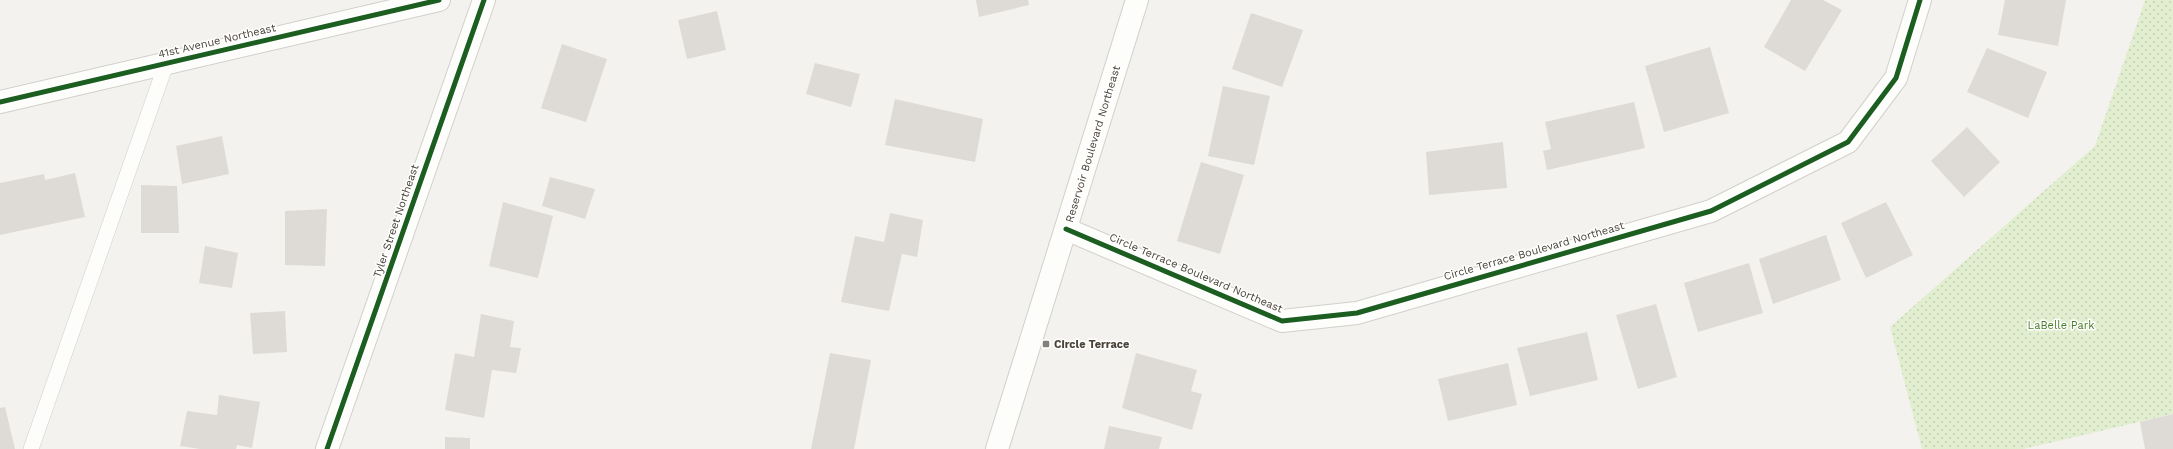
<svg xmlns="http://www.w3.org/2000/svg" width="2173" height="449" font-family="'Work Sans',sans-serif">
<defs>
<pattern id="grass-dots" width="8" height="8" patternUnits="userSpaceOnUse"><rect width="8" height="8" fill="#e1eecf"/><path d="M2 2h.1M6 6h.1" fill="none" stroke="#c3cdb2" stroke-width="1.8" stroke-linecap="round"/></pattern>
</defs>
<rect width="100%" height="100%" fill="#f4f2ee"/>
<path fill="url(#grass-dots)" d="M2145,0H2173V414L2023,449H1922L1890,327L2095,146Z"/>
<path fill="#dedbd6" d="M976,0H1028L1029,5L979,17Z
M1791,0H1823L1842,10L1805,71L1764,47Z
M2005,0H2066L2058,46L1998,35Z
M717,11L726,50L687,59L678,20Z
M1251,13L1303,30L1282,87L1232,69Z
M562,44L607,59L586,122L541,108Z
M1710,47L1729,113L1664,132L1645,66Z
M1987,48L2047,72L2028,118L1967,92Z
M815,63L860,74L851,107L806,94Z
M1223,86L1270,96L1254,165L1208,156Z
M895,99L983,119L975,162L885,145Z
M1634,102L1645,148L1547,170L1543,151L1551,149L1545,122Z
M1967,127L2000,162L1964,197L1931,161Z
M222,136L229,174L182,184L176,146Z
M1503,142L1507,188L1429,195L1426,152Z
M1201,162L1244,175L1220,254L1177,241Z
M75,173L85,217L0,235V183L44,174L45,180Z
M550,177L595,189L585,219L542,206Z
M141,185L177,186L179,233H141Z
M503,202L553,216L538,278L489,266Z
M1886,202L1913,255L1866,278L1841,223Z
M327,209L325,266L285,265V211Z
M890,213L923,220L917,257L902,254L889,311L841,302L855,236L884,242Z
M1826,235L1841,280L1773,304L1759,259Z
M205,246L238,253L232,288L199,283Z
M1749,263L1763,313L1698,332L1684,283Z
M1656,304L1677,377L1638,389L1616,315Z
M285,311L287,352L253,354L250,313Z
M481,314L514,321L510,347L521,348L516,373L492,370L484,418L445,410L455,353L474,357Z
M1587,332L1598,380L1530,396L1517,348Z
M830,353L871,360L854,449H811Z
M1136,353L1197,370L1191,391L1202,394L1192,430L1122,408Z
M1508,363L1517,405L1448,421L1438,379Z
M219,395L260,402L252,448L237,445L236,449H200L180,446L187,411L217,415Z
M5,407L15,449H0V408Z
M2173,414V449H2145L2140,422Z
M1109,426L1162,437L1159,449H1104Z
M445,437L470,438V449H445Z"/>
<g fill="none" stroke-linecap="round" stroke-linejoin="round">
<defs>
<path id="service" d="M31,449L166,64"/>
<path id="minor" d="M0,102L439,0
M1066,229L1282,321L1357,313L1711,211L1848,142L1896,78L1920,0
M327,449L484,0"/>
<path id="tertiary" d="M997,449L1137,0"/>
</defs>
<use href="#service" stroke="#d2d0cb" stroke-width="16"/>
<use href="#minor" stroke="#d2d0cb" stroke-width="24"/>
<use href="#tertiary" stroke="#d2d0cb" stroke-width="24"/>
<use href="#service" stroke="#fdfdfc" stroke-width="15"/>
<use href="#minor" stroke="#fdfdfc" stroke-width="22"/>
<use href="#tertiary" stroke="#fdfdfc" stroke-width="22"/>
<defs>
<path id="cycleway" d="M0,102L439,0
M1066,229L1282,321L1357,313L1711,211L1848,142L1896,78L1920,0
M327,449L484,0"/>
</defs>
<use href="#cycleway" stroke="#fff" stroke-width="8"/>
<use href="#cycleway" stroke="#1b5e20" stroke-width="5"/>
</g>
<rect fill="#868178" stroke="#fff" stroke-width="1.5" x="1042" y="340" width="8" height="8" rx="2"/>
<g text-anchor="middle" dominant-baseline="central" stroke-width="3" stroke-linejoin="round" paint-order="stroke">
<g font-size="11" fill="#4b4439" stroke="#fff">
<text transform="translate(217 41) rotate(-13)">41st Avenue Northeast</text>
<text transform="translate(1093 144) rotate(-73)">Reservoir Boulevard Northeast</text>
<text transform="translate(396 221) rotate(-71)">Tyler Street Northeast</text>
<text transform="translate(1534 251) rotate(-16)">Circle Terrace Boulevard Northeast</text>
<text transform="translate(1196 273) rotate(23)">Circle Terrace Boulevard Northeast</text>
</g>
<g font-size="11" fill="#4a7f2a" stroke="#fff">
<text x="2061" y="325">LaBelle Park</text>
</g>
<g font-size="11" font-weight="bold" fill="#4b4439" stroke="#fff" text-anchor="start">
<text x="1054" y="344">Circle Terrace</text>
</g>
</g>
</svg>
